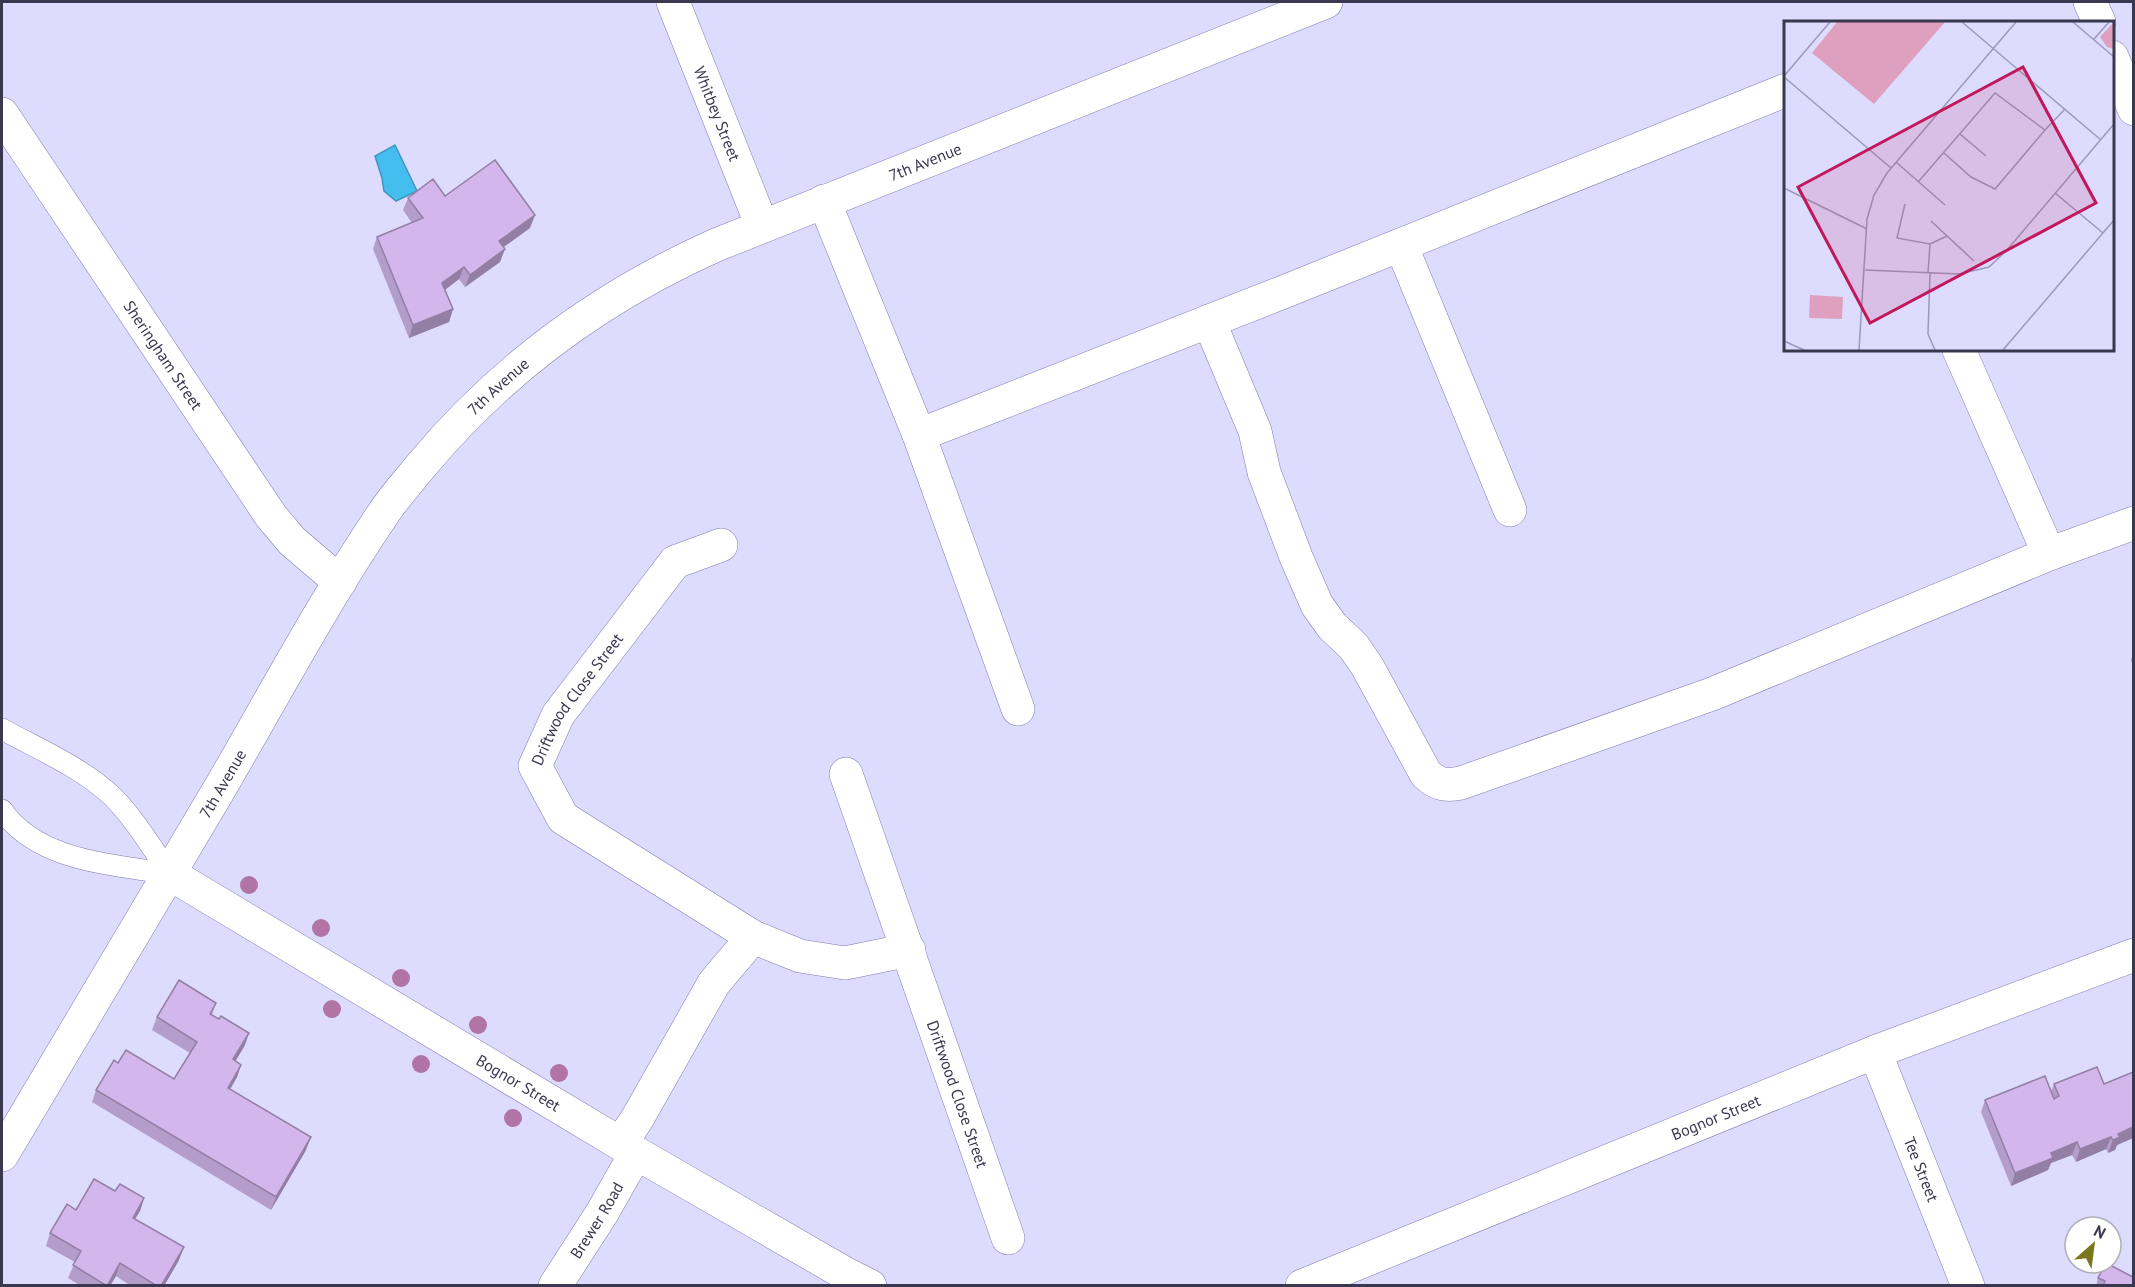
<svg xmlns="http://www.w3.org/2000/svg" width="2135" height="1287" font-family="'PT Sans',sans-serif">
<rect width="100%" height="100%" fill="#dddbfe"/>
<path fill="#43beee" stroke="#4096be" stroke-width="1.5" d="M395,145L417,191L396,201L384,191L382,178L375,156Z"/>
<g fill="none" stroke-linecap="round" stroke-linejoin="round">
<defs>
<path id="service" d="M2,729C38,749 81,767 112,796C135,819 152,848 170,874
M2,810C38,862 113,864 170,874"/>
<g id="minor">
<path id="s1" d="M673,2L762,226"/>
<path d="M2090,2L2099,22"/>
<path d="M2112,57L2134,109"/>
<path id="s2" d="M2,114L271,516L292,541L340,582"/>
<path d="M824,201L919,435L1018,709"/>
<path d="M1401,245L1510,510"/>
<path d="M1209,321L1255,431L1264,472L1296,557L1317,605L1332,626L1354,647L1367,666L1426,774C1438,785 1446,786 1461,783L1712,694L2049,554"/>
<path d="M1959,350L2049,554L2134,523"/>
<path d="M919,435L1281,293L1786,90"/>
<path id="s3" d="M846,774L1008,1238"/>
<path id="s4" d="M170,874L636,1153L846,1274L870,1286"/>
<path d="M753,937L800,956L845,963L909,950"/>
<path id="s5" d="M1875,1052L1968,1286"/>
<path id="s6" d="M621,1143L637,1119L714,983L753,937L563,818L535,766L558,715L675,562L721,545"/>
<path id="s7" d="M2,1155C75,1033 148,911 220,788C273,697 324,601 383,514C394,497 408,482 420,467C501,369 600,297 716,245L1326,2"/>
<path id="s8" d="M555,1286L602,1213L636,1153"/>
<path id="s9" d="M1302,1286L1875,1052L2134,955"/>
</g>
</defs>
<use href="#service" stroke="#817bb1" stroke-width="22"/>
<use href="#minor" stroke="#817bb1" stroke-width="34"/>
<use href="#service" stroke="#fff" stroke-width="21"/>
<use href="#minor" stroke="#fff" stroke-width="33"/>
</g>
<g fill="#b074a7">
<circle cx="249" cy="885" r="9"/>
<circle cx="321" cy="928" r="9"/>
<circle cx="401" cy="978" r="9"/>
<circle cx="332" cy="1009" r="9"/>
<circle cx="478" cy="1025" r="9"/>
<circle cx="421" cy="1064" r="9"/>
<circle cx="559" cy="1073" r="9"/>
<circle cx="513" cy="1118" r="9"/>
</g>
<path fill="#b59dcb" d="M445,196L530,228L503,247L500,262L465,287L459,279L445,290L453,309L449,322L409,338L373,249L377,237L412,223L403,210L408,198Z
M2133,653V666L2131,660Z
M216,1003L212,1015L245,1045L235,1061L241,1065L237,1077L230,1090L306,1150L271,1210L92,1102L96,1090L118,1063L174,1079L190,1053L152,1030L157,1017Z
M2133,1072V1138L2117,1145L2115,1150L2108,1153L2106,1149L2076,1162L2072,1155L2051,1163L2048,1170L2011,1186L1981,1112L1985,1100L2051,1091L2054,1084H2104Z
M115,1191L144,1198L140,1211L135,1219L179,1260L164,1286H131L116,1276L110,1286H81L68,1278L75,1262L46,1246L50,1233L76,1210Z
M2098,1278L2133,1286H2096Z"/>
<path fill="#937fa5" d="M535,215L530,228L494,254L499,241Z
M505,249L500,262L465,287L470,275Z
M464,267L459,279L438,295L442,283Z
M453,309L449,322L409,338L413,325Z
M249,1033L245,1045L229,1072L233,1059Z
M241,1065L237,1077L223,1101L228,1088Z
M2133,1127V1138L2117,1145L2115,1150L2108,1153L2113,1140L2118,1134Z
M311,1137L306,1150L271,1210L276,1197Z
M2111,1137L2106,1149L2076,1162L2080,1149Z
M2077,1142L2072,1155L2051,1163L2048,1170L2011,1186L2015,1173L2051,1153Z
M144,1198L140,1211L128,1230L133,1218Z
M184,1247L179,1260L164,1286H161Z
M120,1263L116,1276L110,1286H107Z"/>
<path fill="#d2b6ec" stroke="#937fa5" stroke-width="1.5" d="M495,160L535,215L499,241L505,249L470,275L464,267L442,283L453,309L413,325L377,237L423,218L408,198L433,179L445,196Z
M179,980L216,1003L210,1014L219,1019L221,1016L249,1033L233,1059L241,1065L228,1088L311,1137L276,1197L96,1090L114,1060L118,1063L126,1050L174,1079L197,1042L157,1017Z
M2097,1067L2104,1084L2133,1072V1127L2118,1134L2120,1137L2113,1140L2111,1137L2080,1149L2077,1142L2051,1153L2053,1158L2015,1173L1985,1100L2045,1076L2054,1099L2059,1096L2054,1084Z
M94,1179L115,1191L120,1184L144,1198L133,1218L184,1247L161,1286H157L120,1263L107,1286L73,1265L81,1251L50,1233L67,1204L76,1210Z
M2106,1263L2133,1277V1286H2103L2105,1281L2098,1278Z"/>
<g text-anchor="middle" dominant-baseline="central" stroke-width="5" stroke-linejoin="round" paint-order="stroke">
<g font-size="16" fill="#3a384f" stroke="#fff">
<text stroke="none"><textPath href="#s1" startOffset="120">Whitbey Street</textPath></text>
<text stroke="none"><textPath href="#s7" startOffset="1404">7th Avenue</textPath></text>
<text stroke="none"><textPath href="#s2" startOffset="290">Sheringham Street</textPath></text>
<text stroke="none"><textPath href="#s7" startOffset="918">7th Avenue</textPath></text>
<text stroke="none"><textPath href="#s6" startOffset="608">Driftwood Close Street</textPath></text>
<text stroke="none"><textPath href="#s7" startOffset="432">7th Avenue</textPath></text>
<text stroke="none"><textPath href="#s4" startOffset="406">Bognor Street</textPath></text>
<text stroke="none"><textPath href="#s3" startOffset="339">Driftwood Close Street</textPath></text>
<text stroke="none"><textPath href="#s9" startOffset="447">Bognor Street</textPath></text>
<text stroke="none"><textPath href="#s5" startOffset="126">Tee Street</textPath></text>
<text stroke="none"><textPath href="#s8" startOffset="78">Brewer Road</textPath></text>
</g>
</g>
<g transform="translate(1784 21)">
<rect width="330" height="330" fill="#dddbfe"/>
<path d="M53,1H161L90,83L28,32ZM330,1V28L323,26L316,16ZM26,274L59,276L58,298L25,297Z" fill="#dea0be"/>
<path fill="none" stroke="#9c9ab8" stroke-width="1.5" d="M178,1L317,119M289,1L330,36M310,18L325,1M0,55L46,1M0,56L107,147M176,113L202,135M160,132L187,156L211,168L261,109M112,141L161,184M135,160L211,72L261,109L281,88M0,167L83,208M271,172L319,212M121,183L113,217L146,223L144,252M147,200L190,240M146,223L163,215M81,249L175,253L205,246L223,229L330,103M146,252L144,313L151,329M0,320L20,329M75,329L83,198L90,174L103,152L232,1M219,329L330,199"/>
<path fill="#c2185b" fill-opacity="0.15" stroke="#c2185b" stroke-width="3" d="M239,46L312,182L86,302L14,166Z"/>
<rect width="330" height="330" fill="none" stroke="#3a384f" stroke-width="3"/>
</g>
<rect width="2135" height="1287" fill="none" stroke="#3a384f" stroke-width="6"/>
<g transform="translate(2093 1245) rotate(28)"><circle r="28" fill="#ffffff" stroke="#b0afb9" stroke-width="1.5"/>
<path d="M0-4.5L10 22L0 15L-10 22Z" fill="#7a781f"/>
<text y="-9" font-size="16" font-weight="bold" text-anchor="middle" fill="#3a384f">N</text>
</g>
</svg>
